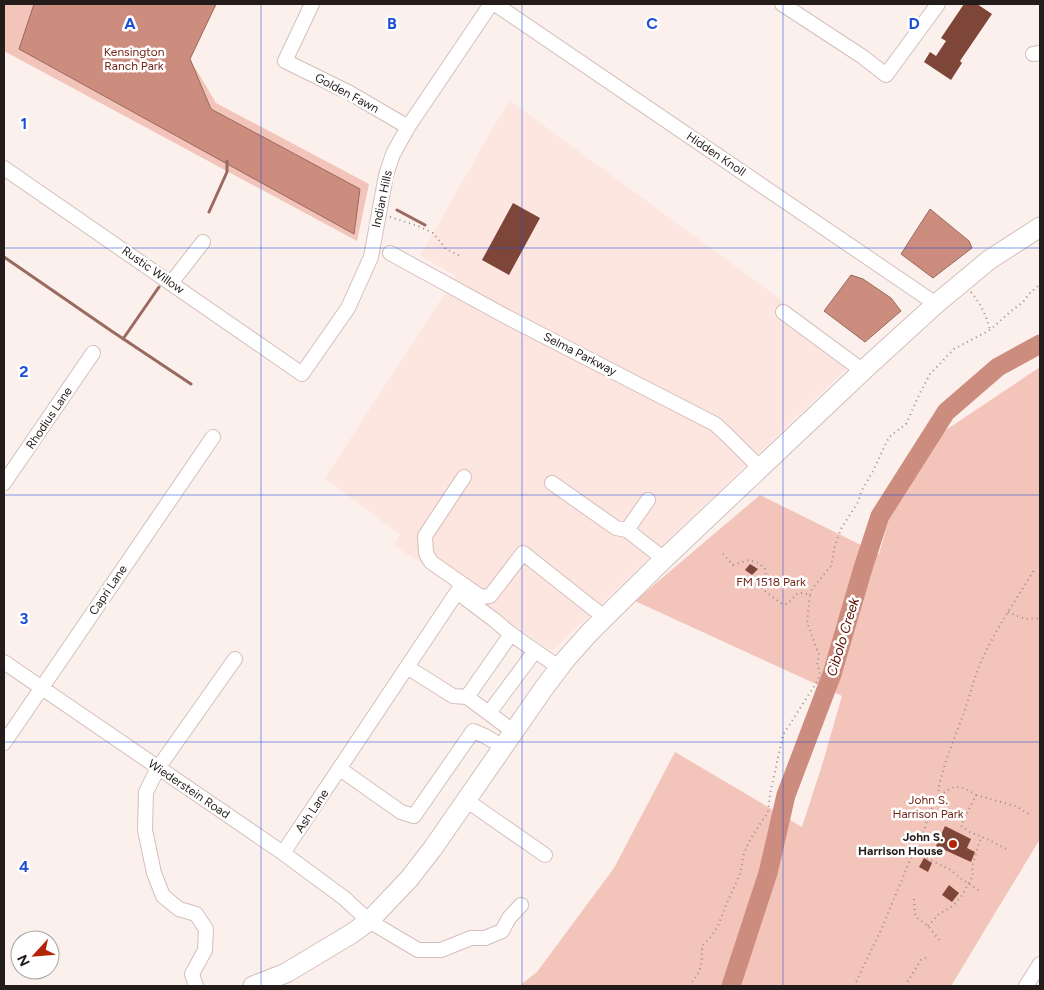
<svg xmlns="http://www.w3.org/2000/svg" width="1044" height="990" font-family="Figtree,sans-serif">
<rect width="100%" height="100%" fill="#fcf0ed"/>
<path fill="#fde5e0" d="M509,100L859,357L552,651L394,545L400,535L325,478L456,276L420,256Z"/>
<path fill="#f3c4ba" d="M4,4H217L190,59L216,103L369,184L357,241L4,51Z
M1040,367V839L951,986H519L537,972L614,868L675,752L802,827L823,762L842,696L635,601L760,495L879,554L907,456Z"/>
<path fill="#cc8c7e" stroke="#996a60" d="M34,4H216L190,59L211,109L360,189L354,234L19,49Z
M930,209L969,241L972,248L933,278L901,254Z
M851,275L863,279L891,298L901,311L865,342L824,311Z"/>
<g fill="none" stroke-linecap="round" stroke-linejoin="round">
<path stroke="#996a60" stroke-width="3" d="M397,210L425,225
M209,212L227,172V161
M4,257L110,330L191,384
M123,339L159,287"/>
<path stroke="#cc8c7e" stroke-width="19" d="M731,986L768,873L786,795L832,674L863,568L880,516L946,412L998,367L1040,344"/>
</g>
<path fill="#7e4539" d="M964,4H977L992,14L960,61L962,63L951,80L924,62L930,52L936,56L946,41L941,38Z
M513,203L540,218L509,275L482,260Z
M750,564L758,569L752,575L745,570Z
M945,826L971,839L967,848L975,852L971,862L936,846Z
M924,858L932,863L928,872L919,867Z
M949,885L959,893L952,902L942,895Z"/>
<g fill="none" stroke-linecap="round" stroke-linejoin="round">
<defs>
<path id="minor" d="M312,4L285,61L350,93L408,127
M495,4L936,304
M782,4L863,57L886,75L938,4
M1033,54L1040,53
M4,168L302,374L348,308L371,257L386,175L393,154L408,127L491,4
M390,253L507,317L715,424L727,435L760,468
M171,283L203,242
M783,312L863,371
M464,477L425,536L426,553L431,562L481,597L490,596L523,553L604,617
M4,483L93,353
M552,483L616,528L627,530L664,559
M627,530L648,500
M4,662L283,853L344,898L369,921L418,950H441L471,938H485L502,931L509,918L521,905
M407,667L453,696L467,697
M489,713L535,651
M514,732L467,697L511,634L560,668
M4,743L213,437
M340,769L401,812L414,816L473,731L485,736L503,747
M466,800L545,855
M283,853L457,592L493,619L511,634
M196,986L192,974L205,950L206,929L196,914L179,909L163,896L154,873L145,830L146,792L158,768L235,659
M1026,986L1040,964"/>
<path id="major" d="M253,986L286,973L351,934L369,921L409,879L433,848L544,688L566,659L591,631L664,559L869,365L936,304L989,260L1040,227"/>
</defs>
<use href="#minor" stroke="#d3bfbb" stroke-width="16"/>
<use href="#major" stroke="#d3bfbb" stroke-width="21"/>
<path stroke="#988f8c" stroke-width="2" stroke-dasharray="1 4" stroke-linecap="butt" d="M390,217L418,226L433,233L446,249L460,256
M971,292C981,304 986,315 990,330
M810,595L812,589L831,566L835,545L841,529L858,502L861,492L873,471L889,437L906,424L920,393L930,374L954,349L990,330L1010,312L1023,302L1029,294L1040,284
M1008,612L1025,619L1040,618
M976,795L1015,806L1031,815
M940,796C955,783 959,785 976,795L961,826L970,832L982,837
M919,852L928,859L951,870L960,878L980,891
M914,899L915,912L916,917L928,926L940,941
M928,926L939,914L953,906L963,894L973,875L972,867L979,843L982,837L989,840L1006,849
M689,986C702,970 702,966 702,946L710,938L718,926L726,905L740,874L744,853L751,838L768,812L770,794L783,735L818,680L820,672L817,665L819,655L807,622L810,595L803,593H798L787,604H782L762,589L766,577L765,569L759,563L749,560L733,565L723,554
M854,986L881,930L911,858L919,852C922,835 929,810 939,796C935,782 960,726 965,709C971,693 974,677 981,662C995,630 1016,600 1034,570
M905,986L921,960L929,956"/>
<use href="#minor" stroke="#fff" stroke-width="14"/>
<use href="#major" stroke="#fff" stroke-width="19"/>
</g>
<path fill="none" stroke="#1d4ed8" stroke-width="1" stroke-opacity="0.55" d="M261,4V986M522,4V986M783,4V986M4,248H1040M4,495H1040M4,742H1040"/>
<circle fill="#b12505" stroke="#fff" stroke-width="2" cx="953" cy="844" r="5"/>
<g text-anchor="middle" dominant-baseline="central" stroke-width="5" stroke-linejoin="round" paint-order="stroke">
<g font-size="12" fill="#722617" stroke="#fff">
<text x="134" y="52">Kensington<tspan x="134" dy="14">Ranch Park</tspan></text>
<text x="771" y="582">FM 1518 Park</text>
<text x="928" y="800">John S.<tspan x="928" dy="14">Harrison Park</tspan></text>
</g>
<g font-size="12" fill="#231c1a" stroke="#fff">
<text transform="translate(347 93) rotate(28)">Golden Fawn</text>
<text transform="translate(716 154) rotate(34)">Hidden Knoll</text>
<text transform="translate(382 199) rotate(-78)">Indian Hills</text>
<text transform="translate(153 270) rotate(35)">Rustic Willow</text>
<text transform="translate(580 354) rotate(27)">Selma Parkway</text>
<text transform="translate(49 418) rotate(-56)">Rhodius Lane</text>
<text transform="translate(108 590) rotate(-56)">Capri Lane</text>
<text transform="translate(189 789) rotate(34)">Wiederstein Road</text>
<text transform="translate(312 811) rotate(-56)">Ash Lane</text>
</g>
<g font-size="12" font-weight="bold" fill="#231c1a" stroke="#fff" text-anchor="end">
<text x="943" y="837">John S.<tspan x="943" dy="14">Harrison House</tspan></text>
</g>
<g font-size="14" font-style="italic" fill="#5e1103" stroke="#fff">
<text transform="translate(843 637) rotate(-73)">Cibolo Creek</text>
</g>
</g>
<g font-size="16" text-anchor="middle" font-weight="bold" fill="#1d4ed8" stroke="#fff" stroke-width="5" stroke-linejoin="round" paint-order="stroke">
<text x="130" y="29">A</text>
<text x="392" y="29">B</text>
<text x="652" y="29">C</text>
<text x="914" y="29">D</text>
<text x="24" y="129">1</text>
<text x="24" y="377">2</text>
<text x="24" y="624">3</text>
<text x="24" y="872">4</text>
</g>
<rect width="1044" height="990" fill="none" stroke="#231c1a" stroke-width="10"/>
<g transform="translate(35 955) rotate(244)"><circle r="24" fill="#ffffff" stroke="#a7a4a3"/>
<path d="M0-4L9 19L0 12L-9 19Z" fill="#b12505"/>
<text y="-8" font-size="14" font-weight="bold" text-anchor="middle" fill="#231c1a">N</text>
</g>
</svg>
